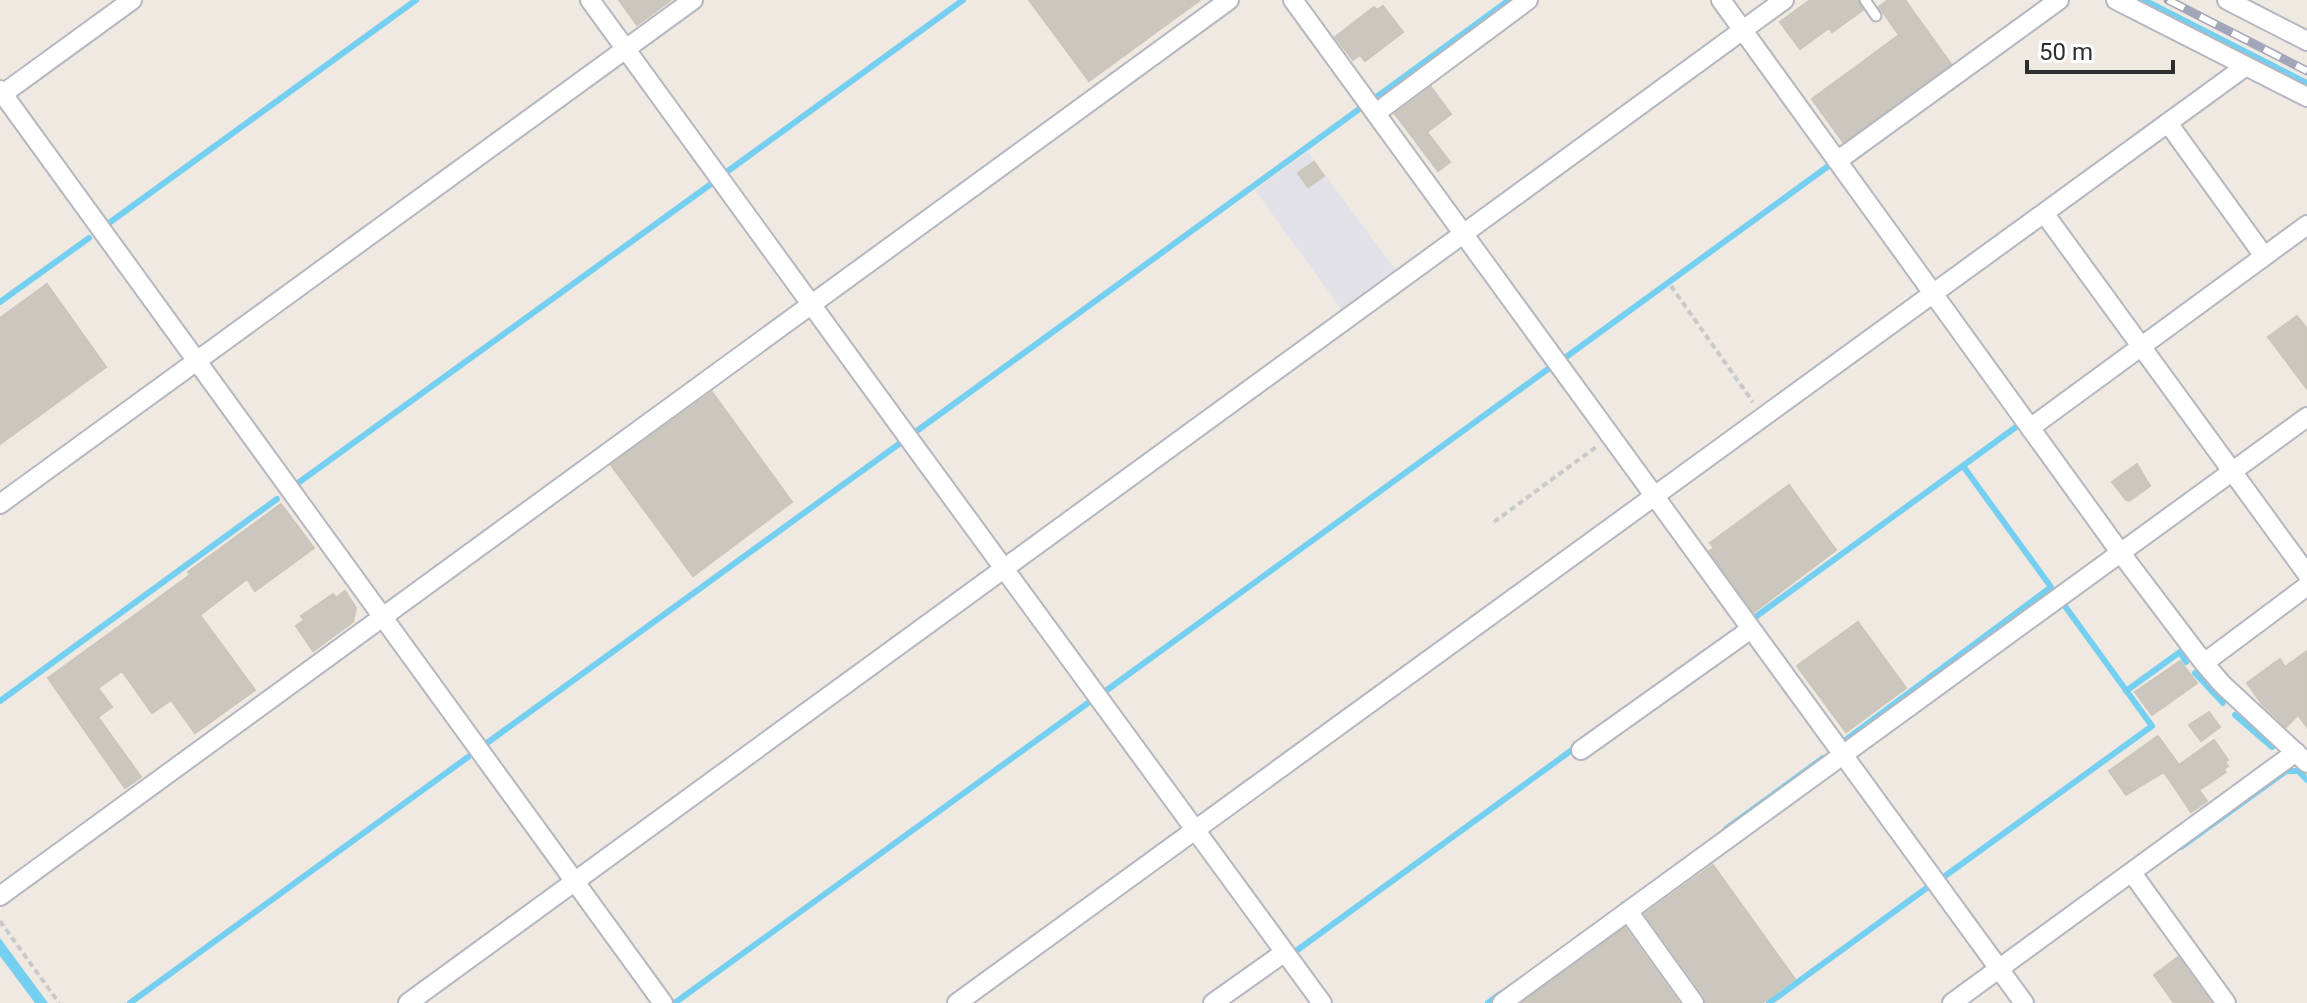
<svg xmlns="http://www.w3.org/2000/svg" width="2307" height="1003" font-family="Roboto,sans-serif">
<rect width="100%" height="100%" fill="#efe9e1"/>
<path fill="#e3e1e8" d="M1308,152L1398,273L1344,313L1255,190Z"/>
<path fill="#75cff0" d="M0,938L48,1003H35L0,956Z"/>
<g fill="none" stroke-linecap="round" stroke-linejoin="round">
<path stroke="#75cff0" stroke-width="6" d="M2144,0L2307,83
M1378,96L1509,0
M728,171L963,0
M109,223L416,0
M0,302L89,238
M1566,357L1827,167
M918,430L1358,110
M298,483L711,184
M1754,618L2016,427
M2195,673L2223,703
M1107,690L1548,369
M2126,691L2180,652L2186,662
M0,701L277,499
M2235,715L2272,747
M1847,739L2051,587L1963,466
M487,743L899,444
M1726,829L1823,758
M2181,847L2286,771H2298L2307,780
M1945,876L2152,726L2062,602
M1296,951L1576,747
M676,1002L1088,703
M130,1003L468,757
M1488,1003L1500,994
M1769,1003L1928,887"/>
</g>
<path fill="#cbc7bf" stroke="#cbc5ba" stroke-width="2" d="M619,0H671L637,25Z
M1029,0H1200L1089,81Z
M1810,0H1858L1863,10L1832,32L1829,28L1800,49L1780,22Z
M1888,0H1905L1951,64L1843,142L1812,99L1899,35L1879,7Z
M1383,6L1403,32L1365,61L1360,55L1353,60L1335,37L1374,7L1377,10Z
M1431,87L1451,114L1427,132L1450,162L1438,171L1395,114Z
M1314,162L1324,176L1308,187L1298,173Z
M47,284L106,367L0,444V318Z
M2297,316L2307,329V389L2268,337Z
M712,392L792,502L693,576L611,465Z
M2137,464L2150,486L2129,501L2126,500L2112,482Z
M1789,485L1836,550L1754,612L1709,551L1714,548L1710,543Z
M281,504L314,548L255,591L247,579L200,615L255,690L195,733L171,700L152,713L122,671L98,688L112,707L98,717L141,777L125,788L48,678L190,575L188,572Z
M345,591L356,608L353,622L313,651L296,626L304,620L301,616L333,594L336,598Z
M1858,622L1906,688L1846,732L1797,666Z
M2307,651V727L2298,715L2286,727L2262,704L2247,683L2280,659L2285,667Z
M2180,661L2197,683L2152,715L2135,692Z
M2209,712L2220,727L2201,741L2189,725Z
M2158,736L2179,765L2214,740L2228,760L2225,762L2228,766L2224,769L2226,772L2199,790L2207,801L2191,812L2164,772L2126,795L2109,771Z
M1713,865L1795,979L1762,1003H1706L1704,996L1645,914Z
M1625,928L1679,1003H1522Z
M2178,957L2211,1003H2174L2154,975Z"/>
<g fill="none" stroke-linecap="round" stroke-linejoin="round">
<defs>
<path id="lane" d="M1865,0L1876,16"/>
<path id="street" d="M590,0C832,336 1078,668 1322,1003
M1293,0L2024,1003
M1721,0L2120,552L2204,663L2222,684L2307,763
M2116,0L2307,97
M2227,0L2307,41
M0,90L663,1003
M0,96L132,0
M1376,113L1528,0
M2168,123L2264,256
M1837,161L2059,0
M2044,213L2307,574
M2030,428L2307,225
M0,504L693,0
M2204,663L2307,586
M1581,750L1751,629
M2132,873L2226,1003
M0,896L1229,0
M1628,911L1694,1003
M408,1003L1784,0
M957,1003L2246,66
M1213,1003L1285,952
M1502,1003L2307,417
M1952,1003L2296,752"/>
</defs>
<use href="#lane" stroke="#b4b7c1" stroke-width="13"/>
<use href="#street" stroke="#b4b7c1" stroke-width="22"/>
<path stroke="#c9c9c9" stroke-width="4" stroke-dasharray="6 4" stroke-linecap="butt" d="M1671,286L1753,402
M1494,522L1596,447
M0,921L59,1003"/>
<use href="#lane" stroke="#fff" stroke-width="9"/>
<use href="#street" stroke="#fff" stroke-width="18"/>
<defs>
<path id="rail" d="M2168,0L2307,71"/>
</defs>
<use href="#rail" stroke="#a3a6b8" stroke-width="9"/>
<use href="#rail" stroke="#fff" stroke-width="6" stroke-dasharray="18" stroke-linecap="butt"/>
</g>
<path d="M2027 60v12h146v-12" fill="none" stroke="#2e2e2e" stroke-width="4"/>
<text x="2039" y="60" font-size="24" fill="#2e2e2e" stroke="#ffffff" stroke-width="6" paint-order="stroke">50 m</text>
</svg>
